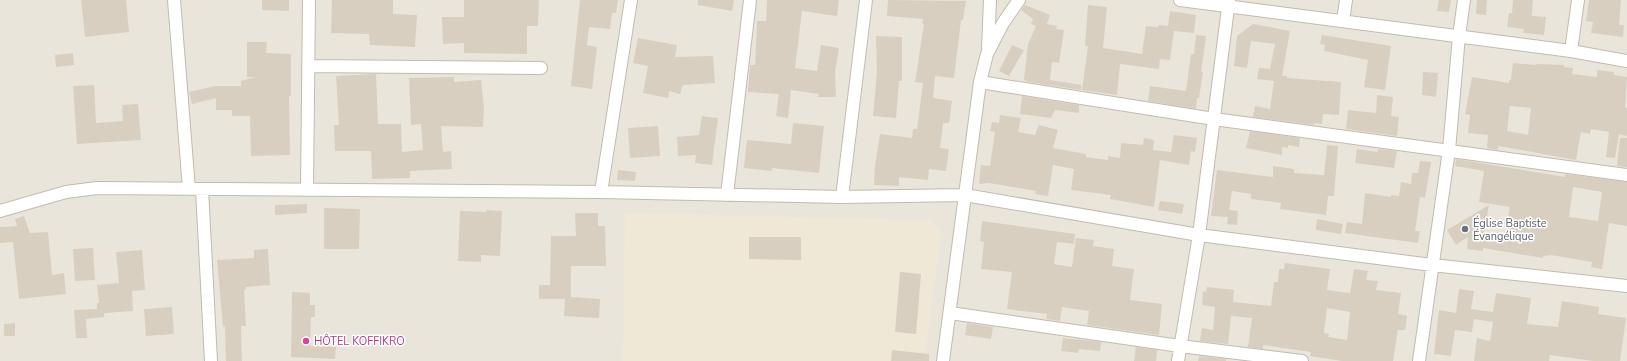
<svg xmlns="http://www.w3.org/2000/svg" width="1627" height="361" font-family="'Nunito Sans',sans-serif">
<rect width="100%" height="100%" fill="#f6f3ec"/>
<path fill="#eae5da" d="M0,0H1627V361H0Z"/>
<path fill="#efe8d6" d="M625,213L930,220L941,234L924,361H623Z"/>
<path fill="#d8cfc1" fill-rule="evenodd" d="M81,0H126L129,32L85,37Z
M262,0H289V11L262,10Z
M332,0H393V14L417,15L415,47L370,45L369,34L331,33Z
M464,0H539L538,26H527V54L464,53V43L443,44L442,17H464Z
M580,0H618L616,13H612L610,29L589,27L587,45L597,47L592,89L571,86Z
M698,0H734L732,11L698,5Z
M767,0H839L837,16L802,11L795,68L817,71L821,45L839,48L835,72L836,97H818L819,94L791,90L788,118L776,116L779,94L748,92L750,65H755L757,21H766Z
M888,0L966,1L963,20H961L954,78L935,76L933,98L952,101L949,123H943L940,148L949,149L946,171L929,169L928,180L899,177V186L874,185L875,166L880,134L912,138L913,129H917L923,83L915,82L924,24H922L923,19L887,16Z
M1439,0H1451L1449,12L1437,11Z
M1477,0H1487L1486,15L1476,14Z
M1513,0H1533L1532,16L1546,17L1544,35L1523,33L1524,29L1507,27L1509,13H1512Z
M1589,0H1621L1619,25H1624L1623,37L1591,33L1593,22L1586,21Z
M1025,5L1050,15L1047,24L1057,26L1056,29L1064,30L1059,63L1052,62L1050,80L1081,85V90L1029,82L1024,80L1028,44L1036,26L1031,24L1033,19L1021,10Z
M1088,5L1107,7L1103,48L1142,54L1146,26L1158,27L1159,25L1168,26L1170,11L1196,15L1194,33L1174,31L1170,60L1160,59L1159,69L1120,64L1117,95L1082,90L1088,46H1085Z
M1253,24L1290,31L1282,76H1287V78L1341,82L1339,115L1323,114L1322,124L1315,123L1314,125L1253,117L1255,106L1270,109L1274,81L1257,79L1259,68L1270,69L1275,44L1251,41L1247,68L1234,66L1237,36Z
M1196,35L1206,36L1201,72H1203L1199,98H1197L1196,109L1148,101L1150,86L1186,91L1191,54H1194Z
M1322,35L1391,46L1385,90L1364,87L1368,60L1324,51L1325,45L1320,44Z
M876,36L902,37V81H899L896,118L873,116L877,72Z
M638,38L677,45L675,57L713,56L715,83L683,85L680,94L669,91L668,98L643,93L648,66L633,63Z
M247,42H267L266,53L291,54V96H289L290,155L251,156L250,116H232V110H216V98L192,104L189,92L215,86H241V81L255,77H247Z
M1012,45L1024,50L1009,76L999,71Z
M73,53L74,65L56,67L55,55Z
M1513,63L1536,65L1537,64L1564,65V67L1573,68L1572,74L1597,77V70L1614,72V75L1627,77L1625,107L1627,108V136L1619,134L1615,158L1606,157L1609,132L1591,129L1590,134L1581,132L1576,160L1499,146L1497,150L1487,148L1488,135L1468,133L1470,115L1465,114L1472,77L1509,83V80H1511ZM1510,106L1531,108L1528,135L1507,131Z
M1423,72L1438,73L1436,97L1422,95Z
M376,74L378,124H401L402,152L423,150L421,124L411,125L409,78L454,77V82L481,80L484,108L483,127L441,126L443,152L451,151L452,169L410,171V178L372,179L371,151H335L334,125H339L336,76Z
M94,85L96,123L123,121L122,105L138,104L141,140L77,144L73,86Z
M1377,95L1393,97L1391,116L1399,117L1397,136L1346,129L1348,110L1376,113Z
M1022,96L1079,105V113L1055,110L1051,118L1020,114Z
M1000,115L1021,118L1018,132L1035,135L1039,125L1058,130L1053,148L1086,154V157L1108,160V156L1120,158L1121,143L1143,145L1144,138L1154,140L1153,150L1171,152L1174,135L1197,138L1195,152L1191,151L1189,165L1160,160L1154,207L1110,199L1111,195L1071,190L1074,169L1053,165L1048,196L1035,194L1036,191L989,183L979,184L981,165L990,166L995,132L990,131L992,122L999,123Z
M702,116L718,118L712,165L695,163L696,155L678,156L677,137L699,135Z
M793,123L824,126L819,173L772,168V171L744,168L747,140L791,144Z
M658,126L660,156L630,158L628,128Z
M1250,131L1300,138L1299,147L1288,145V148L1282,147V155L1246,148Z
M1620,138H1627V167L1617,166Z
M1327,145L1338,146L1334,196H1328L1326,215L1280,209L1281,203L1251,199V194L1232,191L1229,210L1238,211L1237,225L1227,224L1228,217L1211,216L1217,170L1273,177V166L1294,169V173L1324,175Z
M1357,149L1377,152L1378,149L1397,151L1394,168L1355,163Z
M1456,159L1565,177V174L1627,182V226L1609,223L1602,269L1591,267L1592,262L1551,255L1543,256V258L1483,248V251L1467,249L1468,237L1456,245L1447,230L1489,205L1484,233L1505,236L1510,207L1479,202L1484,171L1455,166ZM1573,187L1602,192L1598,221L1569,217Z
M1420,161L1431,162L1425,198L1420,197L1415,231H1420L1418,243L1345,233L1347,222L1362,224L1365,193L1391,197V195L1399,196L1401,182L1411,184L1412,173H1418Z
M618,170L636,172L635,181L617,180Z
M1160,201L1184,204L1182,214L1158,210Z
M307,204V213L275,215V205Z
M324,208L360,209L359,249H324Z
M486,210L502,211L500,256L481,255V262L458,261L460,211L486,212Z
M575,213H598V226H605L606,266H571V297L600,299L599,318L564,316L565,299H539V285H550L551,236H576Z
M24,216L30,233L48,232L52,275L64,273L66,294L19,299L13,242L0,243V227L17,226L15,219Z
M1317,219L1343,224L1341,234L1316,230Z
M982,221L1075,234L1074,244L1057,242L1054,264L1072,267L1076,238L1094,240L1093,246L1114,249L1112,266L1134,269L1130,300L1162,304L1159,335L1087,325L1089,311L1062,307L1060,321L1046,319L1047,314L1007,309L1012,272L981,269L984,242L980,241Z
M749,237H801V260L749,259Z
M93,248L95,280L75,281L73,249Z
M268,249L270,285L246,287V290H244L246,326H241L242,361H226L225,326L223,327L217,260L254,258V250Z
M142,250L145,290L132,291L133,311L104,313V317L86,319L87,338H76L74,310L97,309V303H99L97,285L119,283L116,252Z
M1285,263L1330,269L1327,290L1350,293L1354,269L1368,271L1366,280L1378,281L1376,290L1401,293L1398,314L1407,316L1405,330H1398L1393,361H1342L1310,356L1311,352L1263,345V349L1248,347L1252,318L1231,316L1228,344L1200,341L1202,328L1213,330L1215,307L1202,305L1203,291L1206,292L1207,287L1234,290L1233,302L1271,306L1274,282H1278L1279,269H1284ZM1327,308L1350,312L1347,340L1328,337L1329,334L1324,333Z
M900,272L921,274L916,334L895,332Z
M1459,289L1474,291L1471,309L1493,312L1496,293L1531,298L1527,324L1558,327L1562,301L1599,307L1598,314L1626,318L1620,361H1593L1550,355L1549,361H1474L1477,338L1490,341L1493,322L1474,319L1472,332L1455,330L1451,356L1434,354L1439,310L1456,313Z
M292,292L310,293V305H315V317H311L310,346L336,347L335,359L291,357Z
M172,307L174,334L146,336L144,309Z
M15,323V336H4V324Z
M967,323L993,327L991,339L965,335Z
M1063,338L1101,342L1100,351L1079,349L1078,353L1061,351Z
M1136,347L1157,350L1156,361H1134Z
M892,350L929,354V361H891Z
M1199,356L1226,359V361H1198Z"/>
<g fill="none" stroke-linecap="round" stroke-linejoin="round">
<defs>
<path id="minor" d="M174,0L189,189
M1180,0L1571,51L1627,61
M1343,21L1346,0
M988,48L990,0
M1571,51L1578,0
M308,66L541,68
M980,82L1214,119L1627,175
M202,189L211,361
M307,190L309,0
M601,192L631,0
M727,195L750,0
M842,197L866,0
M0,211L66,192L97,188L601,192L842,197L965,195L1199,235L1432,265L1627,286
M950,313L1180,346L1302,361
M943,361L980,82L987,54L1003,23L1019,0
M1178,361L1199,235L1229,0
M1419,361L1449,150L1459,36L1464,0"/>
</defs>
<use href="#minor" stroke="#c2bbae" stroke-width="14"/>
<use href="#minor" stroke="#fff" stroke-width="12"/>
</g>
<circle fill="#6b7280" stroke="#fff" stroke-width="1.5" cx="1465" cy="229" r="4"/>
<circle fill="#d1479c" stroke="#fff" stroke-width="1.5" cx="306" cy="341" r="4"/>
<g text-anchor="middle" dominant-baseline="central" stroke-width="3" stroke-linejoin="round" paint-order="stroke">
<g font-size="11" fill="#5b616d" stroke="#fff" text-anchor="start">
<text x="1473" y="223">Église Baptiste<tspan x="1473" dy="13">Évangélique</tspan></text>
</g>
<g font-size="11" fill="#b23c85" stroke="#fff" text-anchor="start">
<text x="314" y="341">HÔTEL KOFFIKRO</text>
</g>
</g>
</svg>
